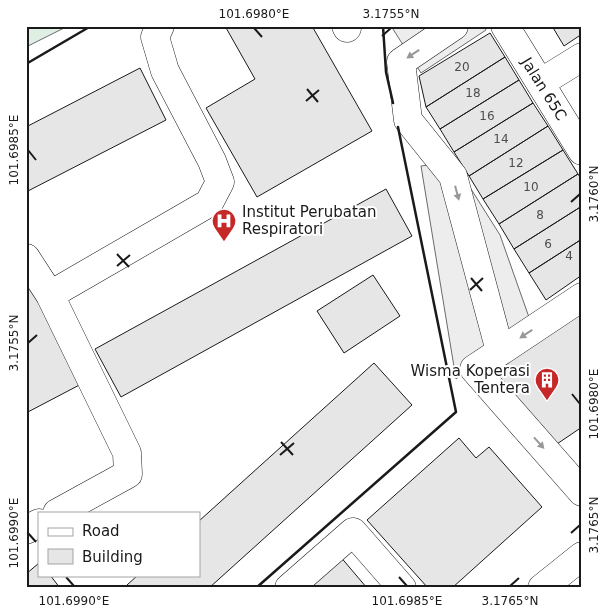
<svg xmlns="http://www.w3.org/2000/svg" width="608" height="614" font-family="'DejaVu Sans',sans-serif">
<rect width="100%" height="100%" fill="#fff"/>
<path fill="#e0efe3" stroke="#6a6a6a" d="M26,26H68L26,47Z"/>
<path fill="#ededed" stroke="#6a6a6a" d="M391,26H484L486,30L421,73Z
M454,162L500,235L531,323L456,379L421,166Z"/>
<path fill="#e6e6e6" stroke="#1a1a1a" d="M225,26H312L372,131L257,197L206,108L255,79Z
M552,26H582V34L564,46Z
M490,33L505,57L426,107L419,76Z
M505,57L519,80L440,129L426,107Z
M140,68L166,120L26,192V127Z
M519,80L533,103L454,152L440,129Z
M533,103L548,126L469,176L454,152Z
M548,126L563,150L483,199L469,176Z
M563,150L578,174L499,224L483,199Z
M578,174L582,180V206L514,249L499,224Z
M386,189L412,236L121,397L95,349Z
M582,206V239L529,273L514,249Z
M582,239V275L546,300L529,273Z
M26,268L87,381L26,413Z
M373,275L400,316L344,353L317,311Z
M582,308V427L554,446L489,374Z
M374,363L412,405L209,588H130L127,585L138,575H199V521Z
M459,438L476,458L489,447L542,507L452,588H428L367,520Z
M339,555L367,588H302Z
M39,563V575H50L60,588H26V574Z"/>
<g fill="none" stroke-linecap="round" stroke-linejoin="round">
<defs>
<path id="minor" d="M346,26L347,28
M454,26L401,62L408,120L453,176L500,351
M505,26L582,151
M540,83L582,57
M26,258L50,295L127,453L128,474L57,513
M50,295L209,203L220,182L212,161L165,71L155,37L160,26
M582,297L474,369L582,492
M26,530L39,523
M289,588L353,532L402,588
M542,588L582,556"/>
</defs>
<use href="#minor" stroke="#1a1a1a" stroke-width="29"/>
<use href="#minor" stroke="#fff" stroke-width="28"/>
<path stroke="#1a1a1a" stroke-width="2.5" d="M383,26L386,72L393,103
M26,64L91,26
M256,588L456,412L398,127"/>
</g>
<defs><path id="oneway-solid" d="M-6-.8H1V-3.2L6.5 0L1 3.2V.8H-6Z" transform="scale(1.25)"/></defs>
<g fill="#989898">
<use href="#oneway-solid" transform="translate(413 54) rotate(146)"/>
<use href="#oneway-solid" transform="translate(457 193) rotate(75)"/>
<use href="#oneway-solid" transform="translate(526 334) rotate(147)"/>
<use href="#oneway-solid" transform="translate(539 443) rotate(48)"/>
</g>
<path fill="none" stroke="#1a1a1a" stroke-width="2" d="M254,28L262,37M382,36L391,28M307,89L318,102M306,101L319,90M28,150L36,160M571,202L580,194M117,254L129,267M117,266L130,255M471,278L482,291M470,290L483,278M28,343L37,335M572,394L580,404M281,442L293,455M280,455L294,443M28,533L36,542M571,533L580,525M66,577L74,586M399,577L407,586M510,586L519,578"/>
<defs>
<symbol id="hospital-pin" viewBox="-11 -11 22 30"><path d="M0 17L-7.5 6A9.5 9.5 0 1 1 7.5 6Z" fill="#c62828" stroke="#fff"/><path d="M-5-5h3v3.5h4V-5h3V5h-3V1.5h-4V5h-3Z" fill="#fff"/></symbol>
<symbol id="building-pin" viewBox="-11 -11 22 30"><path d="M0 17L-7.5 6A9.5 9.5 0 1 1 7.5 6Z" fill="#c62828" stroke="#fff"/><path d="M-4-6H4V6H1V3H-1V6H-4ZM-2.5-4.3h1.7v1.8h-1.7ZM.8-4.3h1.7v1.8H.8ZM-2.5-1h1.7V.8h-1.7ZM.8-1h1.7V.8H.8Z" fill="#fff"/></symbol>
</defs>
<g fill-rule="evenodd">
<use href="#hospital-pin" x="210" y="207" width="28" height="38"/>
<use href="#building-pin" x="533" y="366" width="28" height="38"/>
</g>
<g text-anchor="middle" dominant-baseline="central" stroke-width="4" stroke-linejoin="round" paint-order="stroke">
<g font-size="12" fill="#4d4d4d">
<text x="462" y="67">20</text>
<text x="473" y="93">18</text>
<text x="487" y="116">16</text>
<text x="501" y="139">14</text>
<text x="516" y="163">12</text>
<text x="531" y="187">10</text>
<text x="540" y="215">8</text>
<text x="548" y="244">6</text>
<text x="569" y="256">4</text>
</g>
<g font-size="15" fill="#1a1a1a" stroke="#fff">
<text transform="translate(544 89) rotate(58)">Jalan 65C</text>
</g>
<g font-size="15" fill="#1a1a1a" stroke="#fff" text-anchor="start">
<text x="242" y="212">Institut Perubatan<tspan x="242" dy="17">Respiratori</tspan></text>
<text x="530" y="371" text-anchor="end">Wisma Koperasi<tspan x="530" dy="17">Tentera</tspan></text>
</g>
</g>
<rect width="608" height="614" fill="none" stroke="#ffffff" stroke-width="55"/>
<rect x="38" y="512" width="162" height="65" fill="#ffffff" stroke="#a3a3a3"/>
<rect x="48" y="528" width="25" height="8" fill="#ffffff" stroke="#a3a3a3"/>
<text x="82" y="536" font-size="15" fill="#1a1a1a">Road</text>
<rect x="48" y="549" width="25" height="15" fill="#e6e6e6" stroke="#a3a3a3"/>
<text x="82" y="562" font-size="15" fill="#1a1a1a">Building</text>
<rect x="28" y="28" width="552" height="558" fill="none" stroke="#1a1a1a" stroke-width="2"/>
<g font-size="12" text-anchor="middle" fill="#1a1a1a">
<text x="254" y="18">101.6980°E</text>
<text x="391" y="18">3.1755°N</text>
<text transform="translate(14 150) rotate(-90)" y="4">101.6985°E</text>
<text transform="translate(594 194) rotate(-90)" y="4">3.1760°N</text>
<text transform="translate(14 343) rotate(-90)" y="4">3.1755°N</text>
<text transform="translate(594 404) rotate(-90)" y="4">101.6980°E</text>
<text transform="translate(594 525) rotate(-90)" y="4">3.1765°N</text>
<text transform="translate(14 533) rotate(-90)" y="4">101.6990°E</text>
<text x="74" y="605">101.6990°E</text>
<text x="407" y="605">101.6985°E</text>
<text x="510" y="605">3.1765°N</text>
</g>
</svg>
